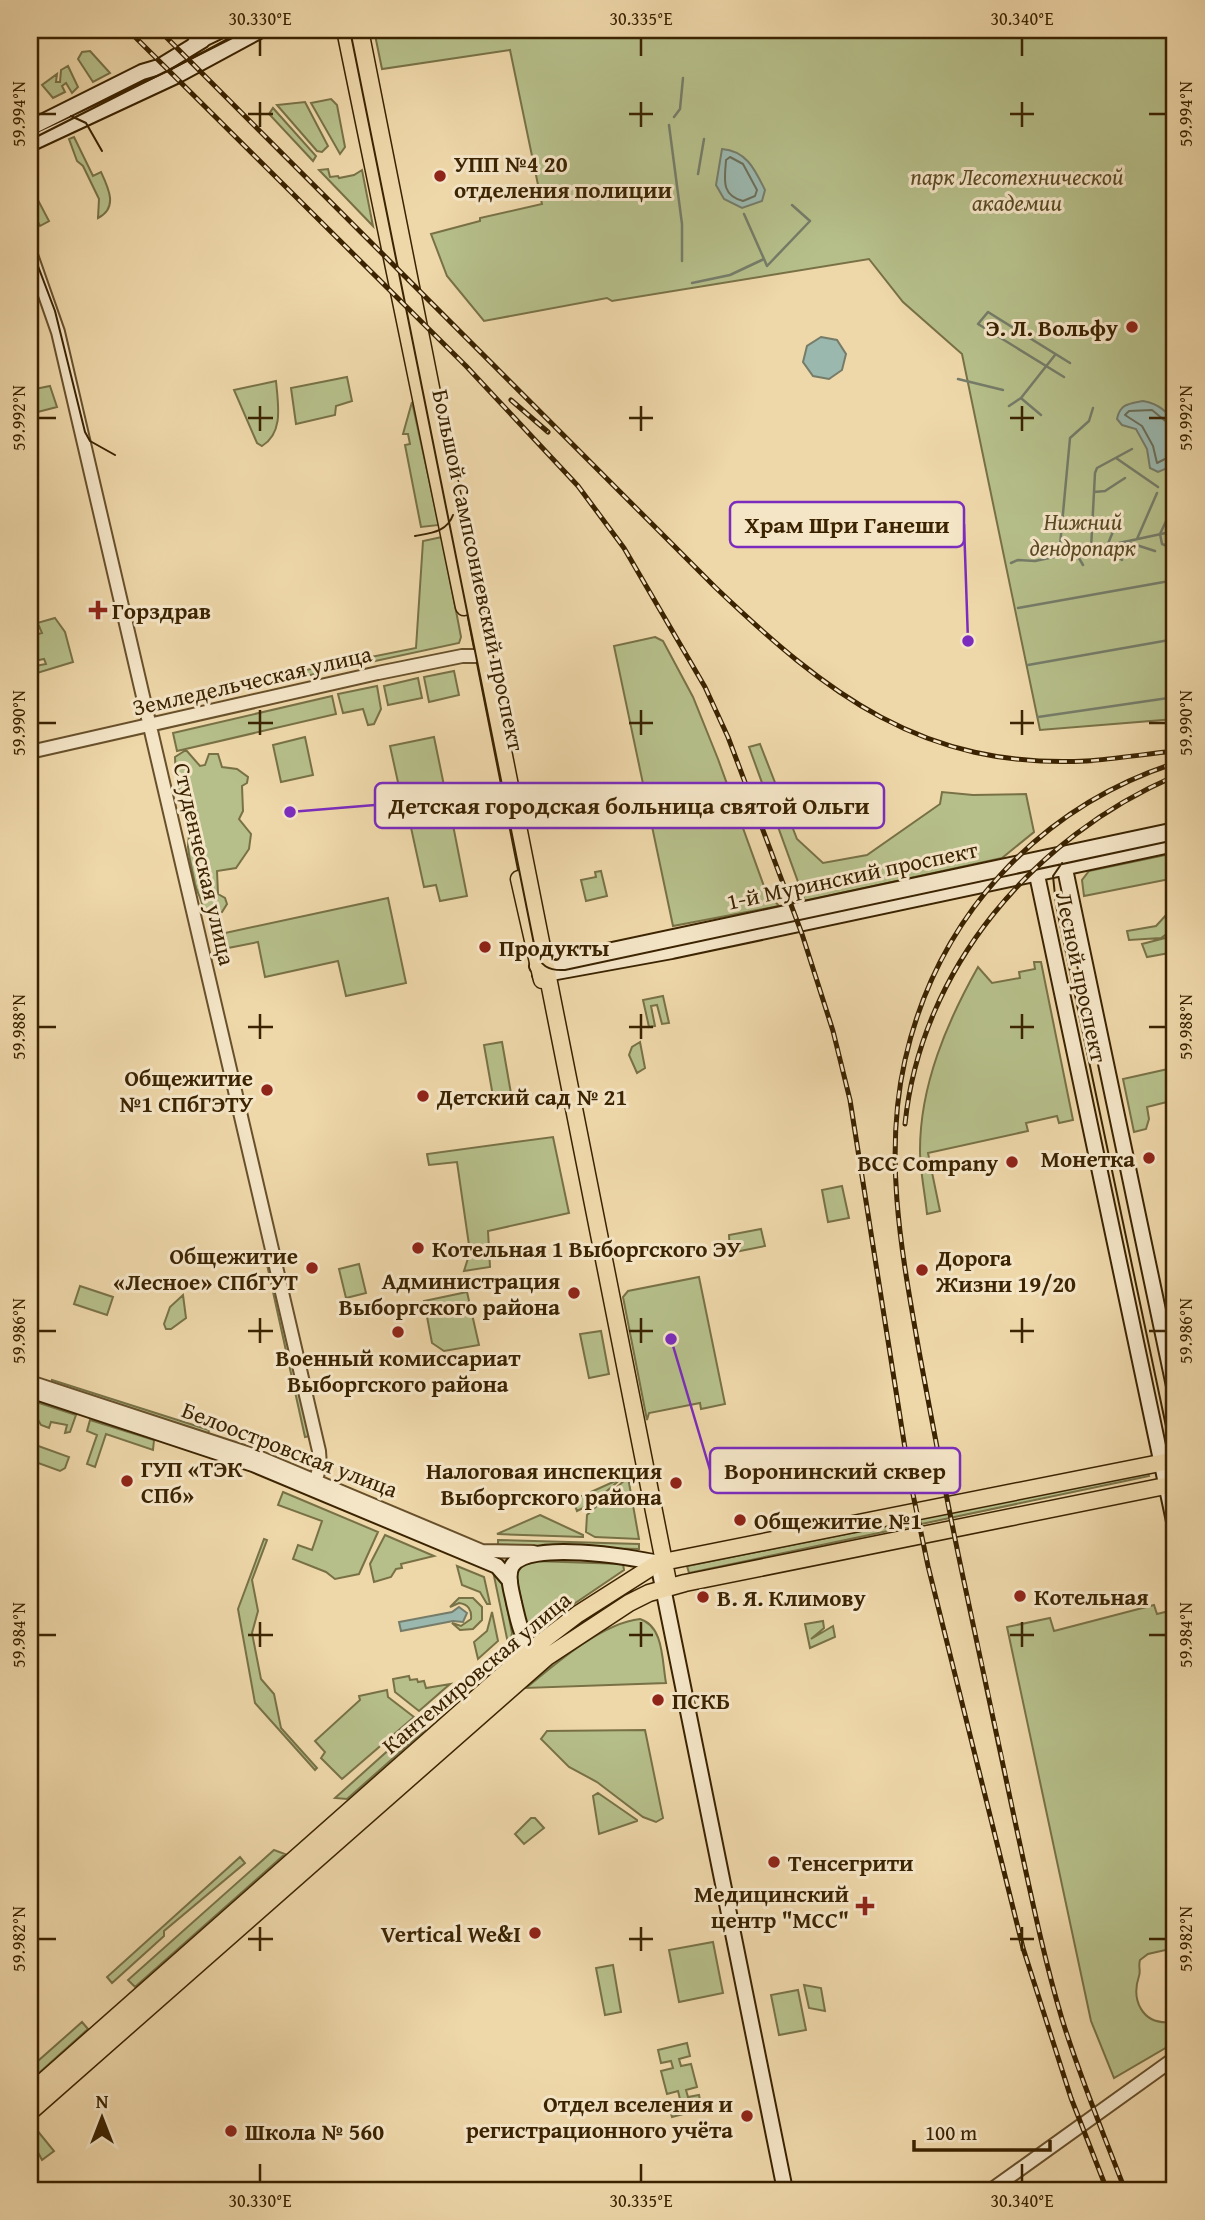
<svg xmlns="http://www.w3.org/2000/svg" width="1205" height="2220" font-family="'Gentium Book Plus',serif">
<rect width="100%" height="100%" fill="#eed7a9"/>
<filter id="stains"><feTurbulence type="fractalNoise" baseFrequency=".00286" numOctaves="4"/><feColorMatrix values="0 0 0 0 .2 0 0 0 0 .09 0 0 0 0 .02 0 0 0 .5 -.17"/></filter>
<radialGradient id="worn" r=".72"><stop offset=".6" stop-color="#630" stop-opacity="0"/><stop offset="1" stop-color="#630" stop-opacity=".3"/></radialGradient>
<path fill="#b6bf8a" stroke="#787146" stroke-width="2" d="M374,30H1175V719L1040,730L962,354L903,302L869,259L612,301L607,298L484,321L447,276L431,234L480,221V218L542,204L510,50L382,69Z
M90,51L110,73L93,82L78,59L82,52Z
M68,66L78,87L72,93L66,83L62,86L65,92L53,98L42,85L57,74L56,82H60L61,70Z
M331,99L337,105L345,147L340,154L311,103Z
M305,102L328,146L322,152L317,151L277,105Z
M273,108L316,156L313,161L269,114Z
M74,137L93,176L101,172C109,189 118,208 98,218L99,199L83,166L77,161L69,139Z
M328,169L330,177L338,176L339,178L354,175L362,170L373,226L319,170Z
M30,185L49,221L40,226L30,207Z
M347,377L352,401L336,406L335,415L296,424L291,388Z
M276,381C278,404 284,433 262,446L257,443L234,390Z
M50,386L57,407L30,414V390Z
M412,402L439,525L421,527L405,445L410,444L408,434H403Z
M442,537L461,637L459,643L287,680L286,674L416,648L423,541Z
M55,618L65,632L73,662L37,673L35,666L46,664L44,659L34,661L30,636L42,633L39,626L34,627L37,623Z
M655,637L663,641L693,697L718,759L765,889L779,906L673,926L614,646Z
M454,671L459,695L429,702L424,677Z
M418,678L422,698L388,705L384,686Z
M377,686L381,709L374,724L368,725L363,709L343,713L338,694Z
M332,696L336,714L177,751L173,733Z
M305,737L313,775L281,782L273,745Z
M434,737L448,805L405,814L390,746Z
M760,744L797,839L823,863L867,855L940,804L942,792L973,795L1026,794L1034,832L1002,858L805,901L749,747Z
M186,750L200,766L205,765L209,754H218L222,767L237,769L248,777L247,783L242,786L243,811L239,819L251,834L249,849L236,868L217,871L218,894L225,898L227,904L222,912L210,914L203,909C202,899 197,893 195,884C193,873 189,858 188,847C188,841 190,835 188,830C181,806 176,783 175,757Z
M451,815L467,896L440,901L436,885L424,887L410,823Z
M1175,853V878L1084,896L1082,880L1089,871Z
M601,871L607,896L586,901L581,880L596,877L595,872Z
M388,898L406,983L346,996L338,961L265,977L258,942L228,948L225,933Z
M1175,913V928L1161,938L1129,940L1127,931L1156,926L1167,914Z
M1173,936L1175,952L1147,957L1142,944Z
M1034,962H1041L1073,1120L1059,1123L1057,1116L1026,1123L1028,1131L928,1153L940,1211L927,1214C925,1193 920,1171 920,1150C920,1085 947,1022 978,967L992,983L1020,978L1019,972L1035,969Z
M663,996L669,1023L662,1024L657,1005L651,1006L655,1026L649,1027L643,1000Z
M502,1042L512,1099L494,1102L484,1045Z
M640,1042L645,1068L637,1073L629,1055L632,1047Z
M1168,1069L1175,1100L1147,1107L1149,1119L1146,1129L1134,1132L1123,1079Z
M553,1137L569,1213L488,1231L490,1267L464,1271L470,1252L457,1162L429,1165L427,1154Z
M842,1186L849,1218L828,1222L822,1190Z
M761,1229L765,1246L730,1253L729,1235Z
M264,1251H267L310,1436L305,1437Z
M359,1264L366,1293L346,1298L339,1269Z
M699,1277L725,1404L701,1409L700,1403L649,1413L647,1420L623,1297L628,1291Z
M80,1286L113,1297L107,1315L74,1304Z
M467,1292L479,1345L444,1351L432,1343L424,1301Z
M183,1295L186,1318L171,1329H166L164,1324L170,1307Z
M601,1331L609,1374L589,1378L580,1334Z
M52,1380L209,1430L208,1435L52,1386Z
M30,1400L76,1415L70,1432L65,1433L67,1425L51,1422L49,1428L41,1425L30,1406Z
M90,1420L154,1440L153,1450L106,1434L95,1467L87,1464L97,1435L87,1431Z
M30,1443L69,1457L65,1468L60,1471L30,1460Z
M1148,1473L1149,1476L689,1573L687,1566Z
M628,1477L639,1539L595,1537L586,1532L587,1515Z
M622,1478L593,1503L577,1511L573,1500Z
M283,1492L378,1532L359,1574L335,1579L326,1572L293,1559L298,1545L312,1550L322,1521L278,1505Z
M540,1515L583,1535V1537L497,1534Z
M385,1535L434,1556L401,1564L402,1568L396,1569L391,1577L374,1582L370,1564Z
M264,1539L267,1540L252,1580L258,1611L252,1633L261,1679L274,1694L281,1728L317,1768L315,1770L255,1703L238,1609Z
M498,1540L639,1544V1549L498,1546Z
M535,1561L623,1564L624,1570L531,1633L527,1628L516,1576L521,1563Z
M457,1566L484,1577L490,1604H487L480,1592L462,1585Z
M497,1575L502,1581L512,1633L509,1648L494,1576Z
M459,1598H473L482,1607V1620L473,1629L460,1630L452,1623L461,1626L471,1619C472,1610 468,1604 459,1603L450,1607Z
M1175,1601V1927L1168,1936L1170,1949L1148,1954L1140,1960C1138,1966 1141,1971 1139,1976C1131,2000 1142,2025 1171,2022L1174,2043L1114,2078L1091,2021L1007,1627L1050,1618L1054,1631L1154,1605L1157,1614L1169,1611L1167,1603Z
M492,1612L498,1641L478,1659L474,1642L487,1631Z
M640,1619C664,1626 662,1662 666,1683L526,1688C555,1664 602,1623 640,1619Z
M823,1621L824,1628L811,1639L833,1626L835,1637L810,1648L805,1624Z
M409,1676L410,1680L417,1679L418,1682L424,1681L426,1688L450,1684L419,1711L395,1692L393,1679Z
M387,1690L388,1697L414,1717L342,1779L321,1758L325,1752L315,1741L360,1700L359,1696Z
M421,1721L425,1730L347,1799L335,1798Z
M645,1730L663,1818L656,1822L643,1817L597,1782L569,1767L541,1739L547,1731Z
M598,1793L637,1820V1821L599,1834L593,1796Z
M531,1818H535L544,1828L524,1844L515,1834Z
M274,1850L285,1854L135,1987L128,1980Z
M240,1857L245,1863L164,1931V1936L112,1983L107,1977Z
M713,1942L723,1993L679,2002L669,1950Z
M613,1965L621,2012L605,2015L596,1968Z
M804,1985L821,1988L825,2011L809,2008Z
M798,1990L806,2030L779,2035L771,1995Z
M82,2022L88,2029L30,2081V2068Z
M687,2043L690,2056L679,2059L681,2066L691,2064L697,2087L686,2090L688,2097L699,2095L702,2109L672,2117L668,2102L680,2099L678,2091L667,2094L661,2071L673,2068L671,2061L661,2063L658,2050Z
M36,2129L54,2151L42,2160L33,2143Z"/>
<path fill="#9bb8af" stroke="#757c69" stroke-width="2" d="M722,149C747,151 755,170 765,190L762,201L742,208L724,199L716,185Z
M821,337L837,340L846,354L842,370L829,379L813,376L803,362L807,346Z
M1143,401C1176,407 1184,439 1170,467L1158,472L1150,468L1147,449L1136,429L1122,425L1117,419C1120,404 1128,404 1143,401Z
M459,1607L467,1613L463,1622L453,1621L401,1631L399,1622L452,1612Z"/>
<g fill="none" stroke-linecap="round" stroke-linejoin="round">
<path stroke="#6b6e58" stroke-width="2" d="M730,157L743,164L757,190L755,196L743,201C720,195 725,178 726,160Z
M1175,425L1169,424L1152,410L1129,411L1125,415L1142,426L1153,446L1157,463L1175,454"/>
<path stroke="#757c69" stroke-width="2.5" d="M674,117L680,109L683,78
M669,125L682,224V261
M698,174L704,139
M744,214L764,259
M692,283L730,275L764,259L767,266L810,221L792,205
M1064,377L978,324L988,312L1070,363
M958,379L1003,390
M1022,399L1041,415
M1009,406L1021,398L1055,355
M1116,458L1158,487
M1094,492L1105,491L1125,478
M1175,518L1168,517L1160,534L1162,544L1175,549
M1117,522L1107,546L1122,560
M1137,539L1157,493
M1127,542L1155,551
M1091,549L1095,473L1097,468L1132,449
M1076,553L1083,565
M1059,556L1070,438L1089,421L1093,408
M1011,563L1018,560L1035,561L1175,531
M1018,608L1175,580
M1028,665L1175,639
M1038,717L1175,697"/>
<defs>
<path id="tertiary" d="M30,252L58,332L319,1451L320,1466L313,1489
M30,752L378,673L462,656H485
M30,1382L256,1456L482,1551L534,1552
M991,2190L1175,2058"/>
<path id="secondary" d="M195,43L222,30
M30,128L142,72L159,67L203,40
M30,144L176,76L261,30
M1048,857L1037,875L1175,1526
M1059,864L1065,869L1175,1391
M537,966L1175,830
M540,975L672,951L1175,844
M30,1390L253,1464L497,1566L510,1581
M539,1654C521,1642 519,1623 514,1603C512,1592 506,1576 512,1566C527,1540 632,1557 658,1563L785,2190"/>
<path id="primary" d="M345,30L464,607
M360,30L669,1587
M519,879L542,980
M30,2093L532,1649L578,1614L658,1563L1175,1460
M30,2112L547,1657L629,1603L649,1593L685,1583L1175,1484"/>
</defs>
<use href="#tertiary" stroke="#68502b" stroke-width="16"/>
<use href="#secondary" stroke="#3b2301" stroke-width="18"/>
<use href="#primary" stroke="#3b2301" stroke-width="19"/>
<use href="#tertiary" stroke="#f4e5c7" stroke-width="12"/>
<use href="#secondary" stroke="#f4e5c7" stroke-width="14"/>
<use href="#primary" stroke="#eed7a9" stroke-width="16"/>
<path stroke="#3b2301" stroke-width="2" d="M350,30L535,949C540,966 548,971 565,970L1175,840
M71,116L86,123L102,151
M30,140L248,30
M30,245L55,311L85,432L90,441L115,455
M415,536C431,533 447,532 453,515
M1062,863L1053,876L1056,905L1175,1469"/>
<defs>
<path id="rail" d="M128,30L466,366L578,486L624,548L705,687L728,737L802,934L833,1031L850,1100L910,1480L928,1566L1023,1948L1071,2098L1107,2190
M159,30L715,587C827,694 922,769 1086,761C1115,759 1146,754 1175,751
M511,400L548,432
M905,1124C921,968 1034,837 1175,776
M1125,2190C1103,2133 1080,2077 1062,2019C1043,1955 1030,1890 1016,1826C999,1743 981,1660 963,1577C947,1502 933,1427 919,1351C902,1254 883,1157 905,1060C937,918 1037,808 1175,763"/>
</defs>
<use href="#rail" stroke="#3b2301" stroke-width="5"/>
<use href="#rail" stroke="#f4e5c7" stroke-width="2.5" stroke-dasharray="8" stroke-linecap="butt"/>
</g>
<path fill="none" stroke="#3b2301" stroke-width="2.5" d="M260,38V56M641,38V56M1022,38V56M260,102V127M641,102V127M1022,102V127M38,114H56M248,114H273M629,114H653M1010,114H1034M1149,114H1166M260,406V431M641,406V431M1022,406V431M38,418H56M248,418H273M629,418H653M1010,418H1034M1149,418H1166M260,710V735M641,710V735M1022,710V735M38,723H56M248,723H273M629,723H653M1010,723H1034M1149,723H1166M260,1014V1039M641,1014V1039M1022,1014V1039M38,1027H56M248,1027H273M629,1027H653M1010,1027H1034M1149,1027H1166M260,1318V1343M641,1318V1343M1022,1318V1343M38,1331H56M248,1331H273M629,1331H653M1010,1331H1034M1149,1331H1166M260,1622V1647M641,1622V1647M1022,1622V1647M38,1635H56M248,1635H273M629,1635H653M1010,1635H1034M1149,1635H1166M260,1927V1951M641,1927V1951M1022,1927V1951M38,1939H56M248,1939H273M629,1939H653M1010,1939H1034M1149,1939H1166M260,2164V2182M641,2164V2182M1022,2164V2182"/>
<g fill="#8f2418" stroke="#f4e5c7" stroke-width="2.5">
<circle cx="440" cy="176" r="7"/>
<circle cx="1132" cy="327" r="7"/>
<path d="M94.5 599.5h7v7h7v7h-7v7h-7v-7h-7v-7h7z"/>
<circle cx="485" cy="947" r="7"/>
<circle cx="267" cy="1090" r="7"/>
<circle cx="423" cy="1096" r="7"/>
<circle cx="1149" cy="1158" r="7"/>
<circle cx="1012" cy="1162" r="7"/>
<circle cx="418" cy="1248" r="7"/>
<circle cx="312" cy="1268" r="7"/>
<circle cx="922" cy="1270" r="7"/>
<circle cx="574" cy="1293" r="7"/>
<circle cx="398" cy="1332" r="7"/>
<circle cx="127" cy="1481" r="7"/>
<circle cx="676" cy="1483" r="7"/>
<circle cx="740" cy="1520" r="7"/>
<circle cx="1020" cy="1596" r="7"/>
<circle cx="703" cy="1597" r="7"/>
<circle cx="658" cy="1700" r="7"/>
<circle cx="774" cy="1862" r="7"/>
<path d="M861.5 1895.5h7v7h7v7h-7v7h-7v-7h-7v-7h7z"/>
<circle cx="535" cy="1933" r="7"/>
<circle cx="747" cy="2116" r="7"/>
<circle cx="231" cy="2131" r="7"/>
</g>
<g text-anchor="middle" dominant-baseline="central" stroke-width="6" stroke-linejoin="round" paint-order="stroke">
<g font-size="23" font-weight="bold" fill="#3b2301" stroke="#f4e5c7" text-anchor="start">
<text x="454" y="163">УПП №4 20<tspan x="454" dy="26">отделения полиции</tspan></text>
<text x="1118" y="327" text-anchor="end">Э. Л. Вольфу</text>
<text x="112" y="610">Горздрав</text>
<text x="499" y="947">Продукты</text>
<text x="253" y="1077" text-anchor="end">Общежитие<tspan x="253" dy="26">№1 СПбГЭТУ</tspan></text>
<text x="437" y="1096">Детский сад № 21</text>
<text x="1135" y="1158" text-anchor="end">Монетка</text>
<text x="998" y="1162" text-anchor="end">BCC Company</text>
<text x="432" y="1248">Котельная 1 Выборгского ЭУ</text>
<text x="298" y="1255" text-anchor="end">Общежитие<tspan x="298" dy="26">«Лесное» СПбГУТ</tspan></text>
<text x="936" y="1257">Дорога<tspan x="936" dy="26">Жизни 19/20</tspan></text>
<text x="560" y="1280" text-anchor="end">Администрация<tspan x="560" dy="26">Выборгского района</tspan></text>
<text x="398" y="1357" text-anchor="middle">Военный комиссариат<tspan x="398" dy="26">Выборгского района</tspan></text>
<text x="141" y="1468">ГУП «ТЭК<tspan x="141" dy="26">СПб»</tspan></text>
<text x="662" y="1470" text-anchor="end">Налоговая инспекция<tspan x="662" dy="26">Выборгского района</tspan></text>
<text x="754" y="1520">Общежитие №1</text>
<text x="1034" y="1596">Котельная</text>
<text x="717" y="1597">В. Я. Климову</text>
<text x="672" y="1700">ПСКБ</text>
<text x="788" y="1862">Тенсегрити</text>
<text x="849" y="1893" text-anchor="end">Медицинский<tspan x="849" dy="26">центр "МСС"</tspan></text>
<text x="521" y="1933" text-anchor="end">Vertical We&amp;I</text>
<text x="733" y="2103" text-anchor="end">Отдел вселения и<tspan x="733" dy="26">регистрационного учёта</tspan></text>
<text x="245" y="2131">Школа № 560</text>
</g>
<g font-size="23" font-style="italic" fill="#5a4a23" stroke="#f4e5c7">
<text x="1017" y="176">парк Лесотехнической<tspan x="1017" dy="26">академии</tspan></text>
<text x="1083" y="521">Нижний<tspan x="1083" dy="26">дендропарк</tspan></text>
</g>
<g font-size="23" fill="#3b2301" stroke="#f4e5c7">
<text transform="translate(479 570) rotate(78)">Большой Сампсониевский проспект</text>
<text transform="translate(252 680) rotate(-13)">Земледельческая улица</text>
<text transform="translate(205 864) rotate(77)">Студенческая улица</text>
<text transform="translate(852 875) rotate(-12)">1-й Муринский проспект</text>
<text transform="translate(1082 977) rotate(78)">Лесной проспект</text>
<text transform="translate(290 1449) rotate(21)">Белоостровская улица</text>
<text transform="translate(476 1672) rotate(-40)">Кантемировская улица</text>
</g>
</g>
<path fill="none" stroke="#7b2cbf" stroke-width="2.5" d="M968 641L964 524M290 812L375 805M671 1339L710 1470"/>
<g fill="#7b2cbf" stroke="#f4e5c7" stroke-width="2.5">
<circle cx="968" cy="641" r="7"/>
<circle cx="290" cy="812" r="7"/>
<circle cx="671" cy="1339" r="7"/>
</g>
<g fill="#f4e5c7" stroke="#7b2cbf" stroke-width="2.5">
<rect x="730" y="502" width="234" height="45" rx="7"/>
<rect x="375" y="783" width="509" height="45" rx="7"/>
<rect x="710" y="1448" width="250" height="45" rx="7"/>
</g>
<g font-size="24" text-anchor="middle" font-weight="bold" fill="#3b2301">
<text x="847" y="533">Храм Шри Ганеши</text>
<text x="629" y="814">Детская городская больница святой Ольги</text>
<text x="835" y="1479">Воронинский сквер</text>
</g>
<rect width="1205" height="2220" fill="none" stroke="#eed7a9" stroke-width="77"/>
<g transform="translate(102 2118)" stroke="#f4e5c7" stroke-width="5" paint-order="stroke">
<path d="M0-5L12 26L0 18L-12 26Z" fill="#3b2301"/>
<text y="-10" font-size="19" font-weight="bold" text-anchor="middle" fill="#3b2301">N</text>
</g>
<path d="M914 2140v10h136v-10" fill="none" stroke="#3b2301" stroke-width="3.5"/>
<text x="925" y="2140" font-size="21" fill="#3b2301" stroke="#f4e5c7" stroke-width="5" paint-order="stroke">100 m</text>
<rect x="38" y="38" width="1128" height="2144" fill="none" stroke="#3b2301" stroke-width="2.5"/>
<g font-size="18" text-anchor="middle" fill="#3b2301">
<text x="260" y="25">30.330°E</text>
<text x="641" y="25">30.335°E</text>
<text x="1022" y="25">30.340°E</text>
<text transform="translate(19 114) rotate(-90)" y="6">59.994°N</text>
<text transform="translate(1186 114) rotate(-90)" y="6">59.994°N</text>
<text transform="translate(19 418) rotate(-90)" y="6">59.992°N</text>
<text transform="translate(1186 418) rotate(-90)" y="6">59.992°N</text>
<text transform="translate(19 723) rotate(-90)" y="6">59.990°N</text>
<text transform="translate(1186 723) rotate(-90)" y="6">59.990°N</text>
<text transform="translate(19 1027) rotate(-90)" y="6">59.988°N</text>
<text transform="translate(1186 1027) rotate(-90)" y="6">59.988°N</text>
<text transform="translate(19 1331) rotate(-90)" y="6">59.986°N</text>
<text transform="translate(1186 1331) rotate(-90)" y="6">59.986°N</text>
<text transform="translate(19 1635) rotate(-90)" y="6">59.984°N</text>
<text transform="translate(1186 1635) rotate(-90)" y="6">59.984°N</text>
<text transform="translate(19 1939) rotate(-90)" y="6">59.982°N</text>
<text transform="translate(1186 1939) rotate(-90)" y="6">59.982°N</text>
<text x="260" y="2207">30.330°E</text>
<text x="641" y="2207">30.335°E</text>
<text x="1022" y="2207">30.340°E</text>
</g>
<rect width="100%" height="100%" filter="url(#stains)"/>
<rect width="100%" height="100%" fill="url(#worn)"/>
</svg>
